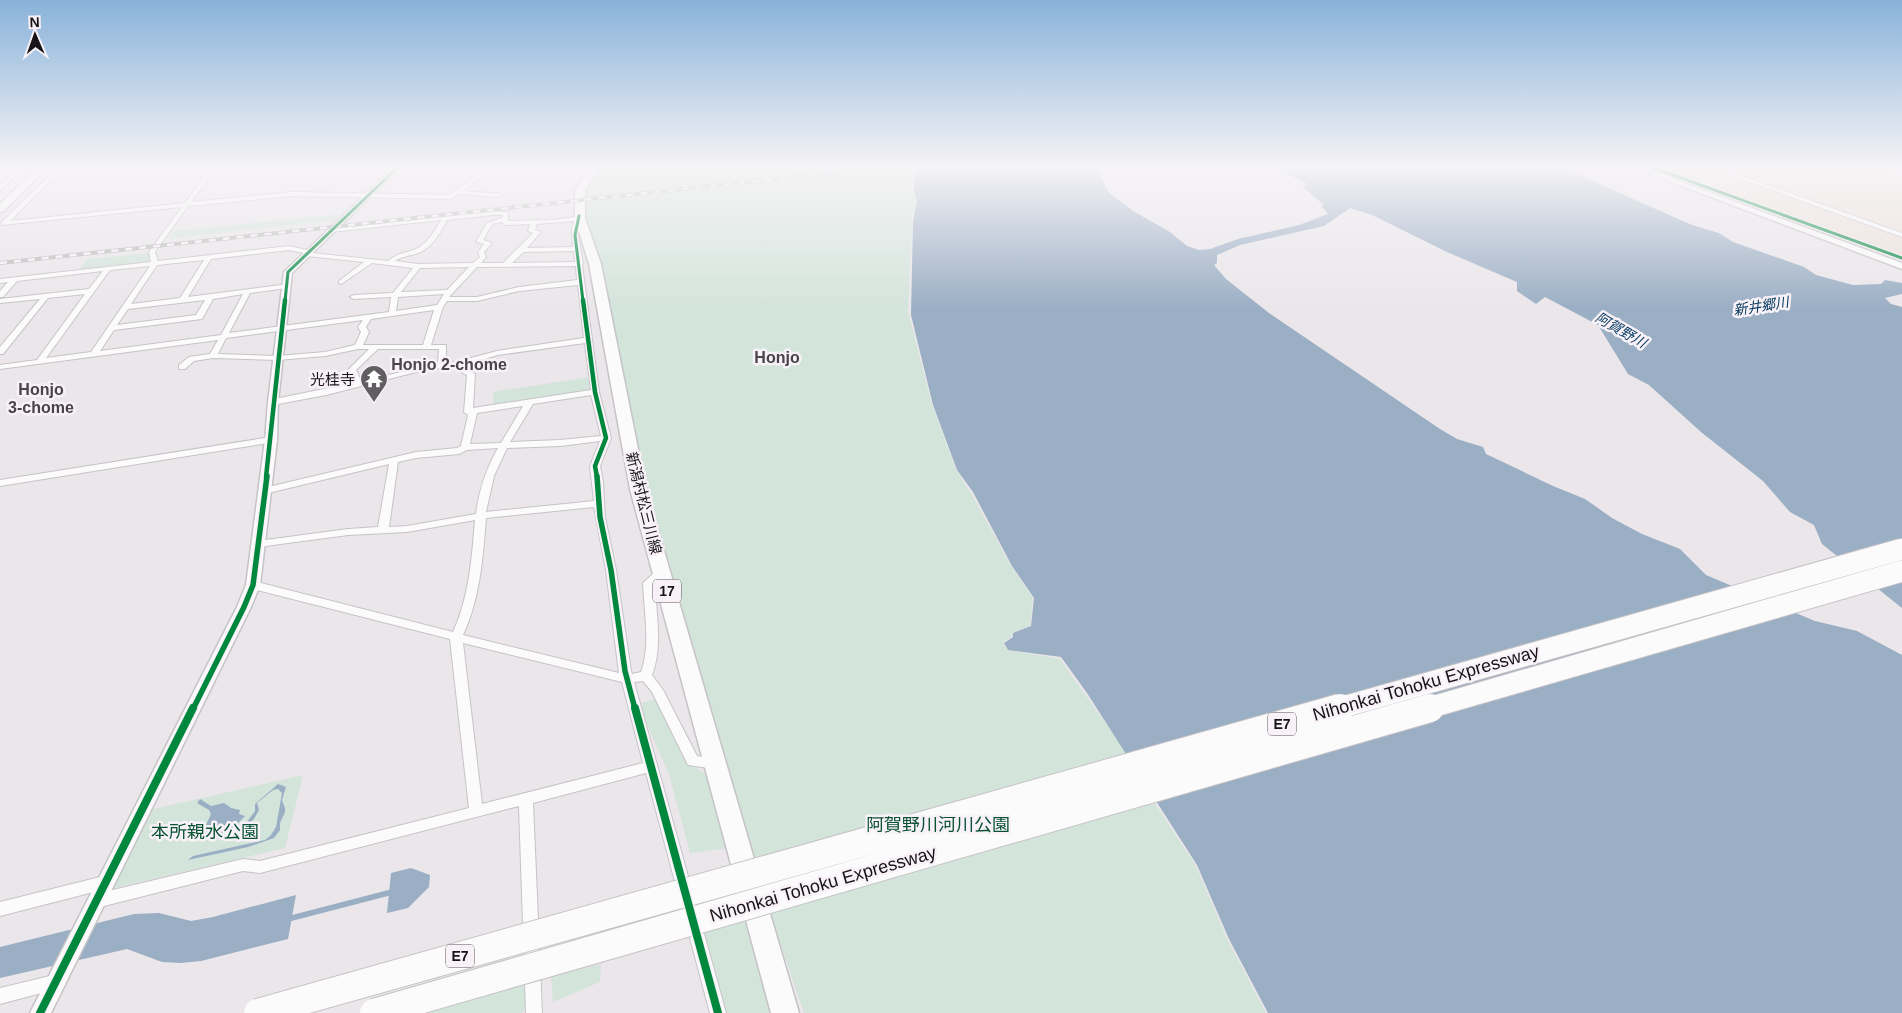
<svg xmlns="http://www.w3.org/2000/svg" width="1902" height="1013" font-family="Arial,'Noto Sans JP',sans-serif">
<rect width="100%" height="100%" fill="#eae6ea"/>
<path fill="#ebdfd8" d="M1654,167H1902V257L1757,206Z"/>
<path fill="#d3e4db" d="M599,167H916L912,192L917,200L912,222L908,311L932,405L956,470L971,493L1011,566L1033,598L1030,626L1013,632L1012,636L1003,642L1007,650L1060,659L1128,755L1156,805L1196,866L1227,939L1266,1013H804L747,846L639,465L583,220V191Z
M340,214L336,220L169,239L174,231Z
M151,253L152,260L146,263L79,270L87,259Z
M590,377L592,390L494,405L493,392Z
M659,698L688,764L708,775L729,848L690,853L669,774L638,704Z
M303,775L285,848L114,888L149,810Z
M750,918L780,1013H726L703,931Z
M601,964L600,982L553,1002L551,976Z
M529,983L531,1005L521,1013H423Z"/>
<path fill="#9aaec4" d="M917,167H1096L1109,193L1133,211L1170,232L1187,246L1199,250L1210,249L1238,239L1299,225L1328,214L1321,206L1324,205L1302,186L1308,184L1271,167H1561L1692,225L1719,233L1733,242L1804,267L1816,275L1853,285L1881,284L1885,280L1902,283V294L1885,298L1891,304L1902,307V608L1822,544L1814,525L1790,512L1763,481L1701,432L1649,385L1628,374L1598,325L1545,297L1536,304L1517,291V282L1447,252L1372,215L1350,208L1324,226L1240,245L1217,255V263L1214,265L1226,279L1269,313L1440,429L1457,439L1483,447L1486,454L1553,486L1585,499L1612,518L1642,534L1680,549L1706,575L1815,621L1857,631L1902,655V1013H1268L1229,939L1197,865L1087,693L1061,657L1008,650L1004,643L1013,637V633L1031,626L1034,598L1012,566L973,492L957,470L933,405L911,315L913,222L917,200L914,192V183Z
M278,784L286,787L282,800L285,808V812L280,823V830L274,838L248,847L188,860L193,856L265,840L271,835L276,827L282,793L278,789L273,790L257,803L259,810L254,819L243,829C234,828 230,831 222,833C214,835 205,834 197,836L196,833L206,825L211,814L209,810L197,803L200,799L211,806L224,803L231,808L240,810L239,814L245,816L238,823L239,826H244L255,811V804Z
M411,868L430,875L429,887L408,908L387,913L391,873Z
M296,895L288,939L201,961L180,963L162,962L127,949L0,978V947L134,914L159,913L191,921L213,917Z"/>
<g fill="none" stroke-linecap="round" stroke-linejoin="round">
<path stroke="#9aaec4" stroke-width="5.5" d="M288,919L392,892"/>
<defs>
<path id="minor" d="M20,167H26L0,190V185Z
M58,167H64L10,221L185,203L211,167H217L191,202L292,192L449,195L482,171L456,167H478L531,172L597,167L594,171L531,176L488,172L463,191L502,194L503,195L500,197L458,194L450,199L292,196L188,206L155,252L158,261L289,246L311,251L312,253L388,261C396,254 404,253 414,250C426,245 435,231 441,220L331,232L328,230L331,228L492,211L508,212V221L553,220L575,217L577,215H581L578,235L583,264L582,265L599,392L611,438L600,466L603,482L605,517L616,570L631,671L632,674L641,672C651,644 644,612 643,583L657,570H665L666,572L655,584C656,615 663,646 652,675L663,690L697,756L720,760L722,764L720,768L715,769L688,765L652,692L643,681L634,682L726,1013H710L646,773L533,803L542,1013H526L519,806L260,873L243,871L96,908L91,906L88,901L91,896L96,894L243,859L260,861L469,808L450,639L253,589L247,585L253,581L453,632C469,598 472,557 475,520L407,532L348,535L258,547L253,544L258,541L348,529L378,527L389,464L264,494L259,491L264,488L416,452L457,448L461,446L468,415L464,412L467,375L461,372L458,366L424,370L326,395L273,405L270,404L269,402L270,400L353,383L348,370L369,349H358L325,356L278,360L213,358L194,361L185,369H179V365L189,357L210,354L218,340L0,369V365L37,360L85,294L48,298L3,354H0V347L40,299L0,303V299L89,289L103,271L17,281L3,297H0V291L8,282L0,283V279L151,262L149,252L182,207L1,225V223ZM492,215H503L502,218L487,223L476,242L484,244L478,252L480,257L473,263L418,264L395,261C402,256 410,256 418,253C432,248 441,232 447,220ZM574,221L572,229L573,247L527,248L541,232L535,230L537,224ZM502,222L505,225L530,224L528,231L533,233L503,263H481L486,257L484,252L492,243L483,240L492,224ZM289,250L304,253L305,255L307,256L364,262L339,281V283L341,284L372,263L413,268L393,293L354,295L350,297L354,299L391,297L389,312L229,333L250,293L286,288H289V284L188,297L211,259ZM574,251L575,262L512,263L524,252ZM204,260L180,298L131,304L157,265ZM150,266L91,352L46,358L110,270ZM576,266L577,280L519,287L477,297H449L477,267ZM469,267L447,290L401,292L420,268ZM578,285L584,338L497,351L460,361L446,363V345H431L443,307L447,301H477L519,291ZM243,294L221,335L100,351L114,330L202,319L213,299ZM444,294L437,305L396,311L398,297ZM205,300L196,315L117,325L128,309ZM434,310L423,345H363L369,332L366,327L371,319ZM363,320L358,327L361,332L355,345L325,352L278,356L218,354L226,338ZM585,343L591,390L473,408L475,374L467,369L466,364L498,355ZM378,349H439L438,364L361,381L356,370ZM591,395L601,436L560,440L510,442L533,404ZM523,406L501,443L470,444L477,413ZM600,441L590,466L594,501L486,512L494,476L507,448L560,446ZM498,448C486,469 479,490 476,514L407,526L389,527L398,462L416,458L459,454L467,450ZM594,507L606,570L619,673L463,635C480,599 483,557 486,518ZM463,643L622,682L643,763L482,804Z
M327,167H344L393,175L390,177Z
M1708,167H1717L1902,233V237Z
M1873,167H1882L1902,173V177Z
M271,437L276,440L274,442L0,486V480Z
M104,876L109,878L111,883L109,888L0,916V902Z
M54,975L60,978L62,983L60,988L0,1004V988Z"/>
<path id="tertiary" d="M394,167H401L292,273L278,402L277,440L260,585L251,607L51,1013H30L237,607L246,585L265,440L268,402L284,272Z
M1631,167H1641L1902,263V269Z"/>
<path id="primary" d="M39,167H48L4,211L0,212V204Z
M590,167H599L585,191V218L601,264L646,489L799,1013H771L630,489L589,264L575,218V191Z"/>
</defs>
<use href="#minor" stroke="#c6c3c6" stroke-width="2"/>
<use href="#tertiary" stroke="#c6c3c6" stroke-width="3"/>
<use href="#primary" stroke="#c6c3c6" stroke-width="3"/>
<use href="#minor" fill="#fcfbfc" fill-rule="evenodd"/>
<use href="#tertiary" fill="#fcfbfc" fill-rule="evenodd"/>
<use href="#primary" fill="#fcfbfc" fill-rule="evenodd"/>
<defs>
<path id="rail" d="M0,263L887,167"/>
</defs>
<use href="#rail" stroke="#bbb" stroke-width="4"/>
<use href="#rail" stroke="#f8f2f8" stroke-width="2.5" stroke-dasharray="7" stroke-linecap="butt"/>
<defs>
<path id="motorway-bridge-far1" d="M1336,709L1902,549
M1425,709L1902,571"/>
<path id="motorway-bridge" d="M258,1013L1340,708
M374,1013L1430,708"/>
</defs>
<use href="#motorway-bridge-far1" stroke="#c6c3c6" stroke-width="23" stroke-linecap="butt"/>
<use href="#motorway-bridge" stroke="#c6c3c6" stroke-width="30" stroke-linecap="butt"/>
<use href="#motorway-bridge-far1" stroke="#fcfbfc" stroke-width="21"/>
<use href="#motorway-bridge" stroke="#fcfbfc" stroke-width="28"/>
<defs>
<path id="cycleway-far3" d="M1651,167L1902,258
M579,216L575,235L583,301
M285,301L288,272L398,167"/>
<path id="cycleway-far2" d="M583,300L595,392L606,438L595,466L597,477
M266,477L285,300"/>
<path id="cycleway-far1" d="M597,476L600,517L611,570L625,671L635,709
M193,709L244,607L253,585L267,476"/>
<path id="cycleway" d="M635,708L718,1013
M40,1013L193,708"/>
</defs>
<use href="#cycleway-far3" stroke="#f8f2f8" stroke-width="5"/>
<use href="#cycleway-far2" stroke="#f8f2f8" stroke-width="7"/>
<use href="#cycleway-far1" stroke="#f8f2f8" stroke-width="9"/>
<use href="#cycleway" stroke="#f8f2f8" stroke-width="11"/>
<use href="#cycleway-far3" stroke="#00873e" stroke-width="3"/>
<use href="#cycleway-far2" stroke="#00873e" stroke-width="4.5"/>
<use href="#cycleway-far1" stroke="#00873e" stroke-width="5.5"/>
<use href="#cycleway" stroke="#00873e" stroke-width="8"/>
</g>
<linearGradient id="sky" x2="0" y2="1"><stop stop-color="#89b2da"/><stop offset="0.54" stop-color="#f6f4f6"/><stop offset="1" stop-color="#f6f4f6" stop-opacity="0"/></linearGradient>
<rect width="1902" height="309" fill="url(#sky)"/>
<defs>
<symbol id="temple-pin" viewBox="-11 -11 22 30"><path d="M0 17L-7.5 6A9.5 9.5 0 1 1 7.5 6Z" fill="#615e61" stroke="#f8f2f8"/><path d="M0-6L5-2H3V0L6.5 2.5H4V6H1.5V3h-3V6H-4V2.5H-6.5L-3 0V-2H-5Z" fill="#fff"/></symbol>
</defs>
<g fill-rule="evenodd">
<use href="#temple-pin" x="358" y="363" width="32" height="43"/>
</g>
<g text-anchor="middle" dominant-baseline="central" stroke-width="5" stroke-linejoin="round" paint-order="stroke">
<g font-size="14" font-style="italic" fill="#063a61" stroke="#f8f2f8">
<text transform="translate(1761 306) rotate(-9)">新井郷川</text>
<text transform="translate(1621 330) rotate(30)">阿賀野川</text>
</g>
<g fill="#f8f2f8" stroke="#5a575a" stroke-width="1">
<rect x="653" y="579.5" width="28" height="23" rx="4"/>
<rect x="1268" y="712.5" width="28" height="23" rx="4"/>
<rect x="446" y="944.5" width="28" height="23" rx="4"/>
</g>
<g font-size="14" font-weight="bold" fill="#171517">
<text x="667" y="591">17</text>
<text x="1282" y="724">E7</text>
<text x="460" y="956">E7</text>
</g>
<g font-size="15" fill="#171517" stroke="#f8f2f8" text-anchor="end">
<text x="355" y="379">光桂寺</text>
</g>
<g font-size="15" fill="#171517" stroke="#f8f2f8">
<text transform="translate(644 503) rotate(76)">新潟村松三川線</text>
</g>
<g font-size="16" font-weight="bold" fill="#494449" stroke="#f8f2f8">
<text x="777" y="357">Honjo</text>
<text x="449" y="364">Honjo 2-chome</text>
<text x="41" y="389">Honjo<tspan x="41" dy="18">3-chome</tspan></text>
</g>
<g font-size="18" fill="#171517" stroke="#f8f2f8">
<text transform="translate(1426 683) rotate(-16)">Nihonkai Tohoku Expressway</text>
<text transform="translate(823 884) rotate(-16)">Nihonkai Tohoku Expressway</text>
</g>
<g font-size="18" fill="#095233" stroke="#f8f2f8">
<text x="938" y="825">阿賀野川河川公園</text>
<text x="205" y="832">本所親水公園</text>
</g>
</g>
<g transform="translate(35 35) rotate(358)" stroke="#f8f2f8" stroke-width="4" paint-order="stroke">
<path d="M0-4L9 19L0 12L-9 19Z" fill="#171517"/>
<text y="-8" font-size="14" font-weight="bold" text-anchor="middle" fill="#171517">N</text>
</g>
</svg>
